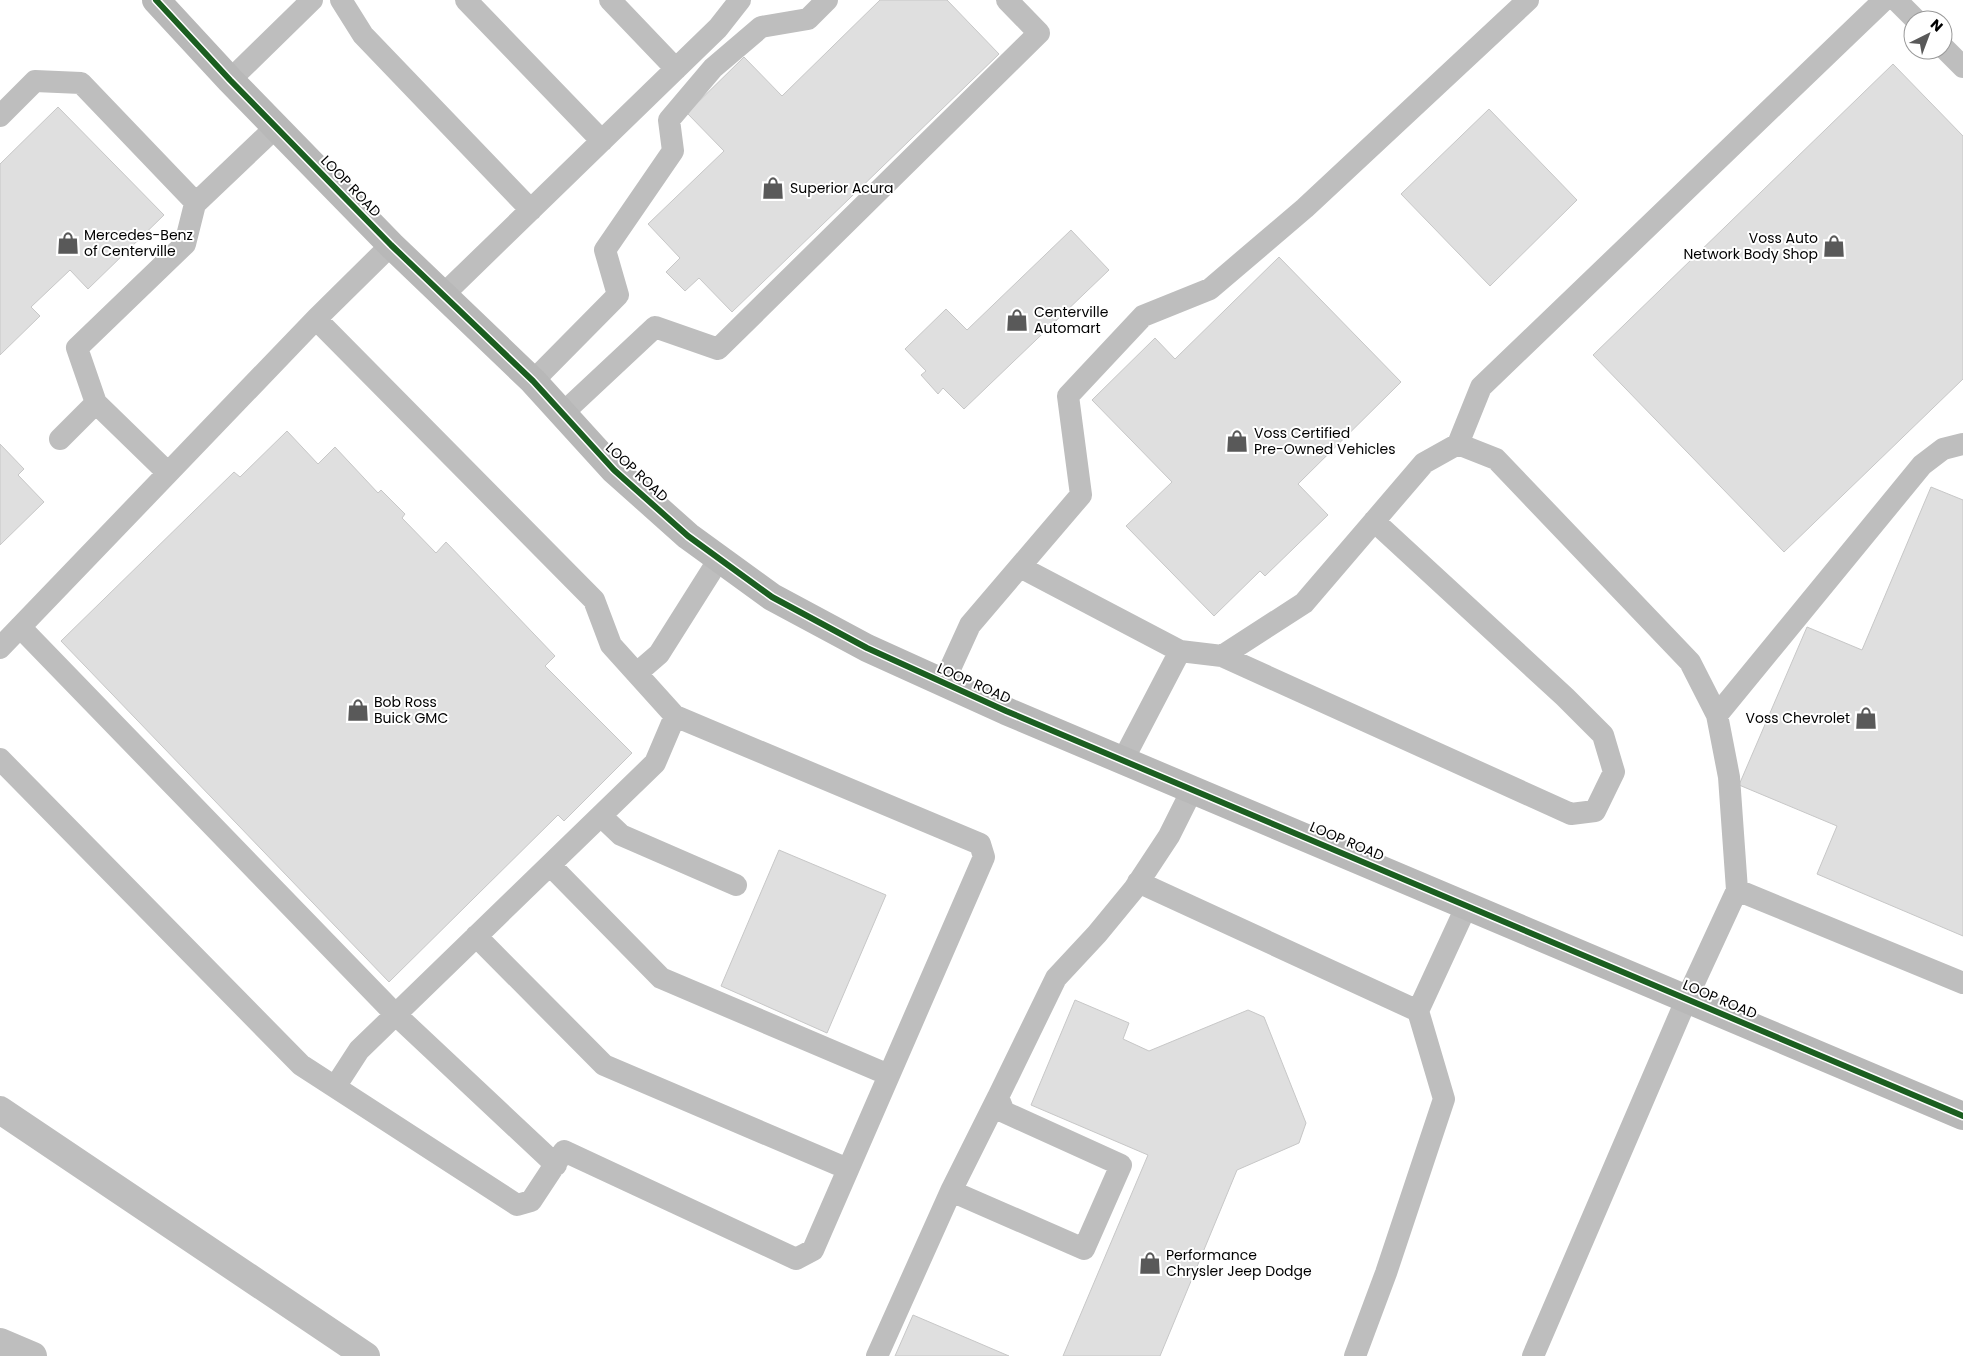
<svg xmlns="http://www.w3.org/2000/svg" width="1963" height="1356" font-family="Poppins,sans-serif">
<rect width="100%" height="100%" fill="#fff"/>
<path fill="#dfdfdf" stroke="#c7c7c7" d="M880,0H947L999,54L732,312L699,278L685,291L666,272L680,258L648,224L724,151L687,113L744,57L782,96Z
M1893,64L1963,136V379L1784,552L1593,355Z
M58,107L164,215L88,289L70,270L31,307L40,316L0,355V164Z
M1489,109L1577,200L1490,286L1401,194Z
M1071,230L1109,270L964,409L943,388L938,394L921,375L926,371L905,349L946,309L967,330Z
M1279,257L1401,382L1298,484L1328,515L1265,576L1260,571L1214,616L1126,526L1172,482L1092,400L1155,338L1175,359Z
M287,431L318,464L335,447L378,493L381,490L405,514L402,518L436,553L446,542L555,656L545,666L632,753L564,821L558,815L389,982L61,641L234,472L240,477Z
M0,444L24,469L18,475L44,502L0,545Z
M1931,487L1963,500V936L1817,874L1837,826L1739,785L1807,627L1862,650Z
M779,850L886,895L827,1033L721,986Z
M1075,1000L1129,1023L1123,1039L1149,1051L1248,1010L1264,1017L1306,1123L1299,1143L1237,1170L1160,1356H1063L1148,1155L1031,1105Z
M913,1315L1009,1356H895Z"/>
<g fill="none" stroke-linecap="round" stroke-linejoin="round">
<path stroke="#bebebe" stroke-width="22" d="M341,0L363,35L531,210
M466,0L602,141
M610,0L676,69
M1896,0L1916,20
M1943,47L1963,67
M230,80L312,0
M0,116L35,81L81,83L196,203
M442,296L718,28L740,0
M316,319L391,245
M533,381L618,295L605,250L673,151L669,120L713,68L761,27L808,19L827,0
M96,403L168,473
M563,413L655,327L718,349L1039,33L1007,0
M60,439L96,403L77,348L185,244L195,204L276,127
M1458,444L1481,387L1884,0
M1020,567L1180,651
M20,627L395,1014L556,1165
M0,648L316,319L594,600L611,645L675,716L980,844L984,857L813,1250L796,1259L564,1151L531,1201L517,1205L301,1065L0,759
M1222,656L1571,814L1595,811L1614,772L1603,735L1565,697L1374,521
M637,673L659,654L719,559
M944,682L970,625L1081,495L1068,396L1143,316L1210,289L1305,208L1528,0
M1717,715L1922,465L1943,449L1963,444
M1123,760L1180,651L1222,656L1304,603L1424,463L1458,444L1496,459L1690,662L1717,715L1729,777L1737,890
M601,816L621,835L736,885
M550,865L661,978L889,1075
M1138,882L1418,1011L1467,905
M476,936L604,1065L848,1169
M335,1087L359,1050L655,763L675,716
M998,1097L951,1191L1084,1249L1121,1165L1004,1112L998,1097L1056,978L1097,934L1134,889L1169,836L1192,790
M877,1356L951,1191
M1355,1356L1386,1273L1444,1099L1418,1011
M1533,1356L1687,998L1737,890L1963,983"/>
<path stroke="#b8b8b8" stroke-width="28" d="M156,0L230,80L391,245L533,381L614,470L688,536L772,597L867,648L1006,711L1963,1116"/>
<path stroke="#bebebe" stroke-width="28" d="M0,1110L366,1356
M0,1342L33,1356"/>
<defs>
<path id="cycleway" d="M156,0L230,80L391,245L533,381L614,470L688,536L772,597L867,648L1006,711L1963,1116"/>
</defs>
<use href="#cycleway" stroke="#fff" stroke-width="9"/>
<use href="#cycleway" stroke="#1b5e20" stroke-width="6"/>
</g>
<defs>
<symbol id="shop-bare" viewBox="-9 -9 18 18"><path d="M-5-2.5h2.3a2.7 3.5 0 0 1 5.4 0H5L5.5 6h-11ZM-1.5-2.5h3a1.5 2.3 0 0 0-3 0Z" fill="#595959" stroke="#fff" stroke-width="2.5" paint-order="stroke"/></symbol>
</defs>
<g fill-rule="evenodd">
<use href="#shop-bare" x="757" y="172" width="32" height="32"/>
<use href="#shop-bare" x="52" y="227" width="32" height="32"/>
<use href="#shop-bare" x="1818" y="230" width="32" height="32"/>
<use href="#shop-bare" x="1001" y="304" width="32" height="32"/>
<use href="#shop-bare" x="1221" y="425" width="32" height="32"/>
<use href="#shop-bare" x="342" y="694" width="32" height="32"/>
<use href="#shop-bare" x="1850" y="702" width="32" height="32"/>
<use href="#shop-bare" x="1134" y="1247" width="32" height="32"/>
</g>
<g text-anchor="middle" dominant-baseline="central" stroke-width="4" stroke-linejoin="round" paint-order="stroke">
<g font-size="14" fill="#000" stroke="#fff">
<text transform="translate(351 186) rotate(46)">LOOP ROAD</text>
<text transform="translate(637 472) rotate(43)">LOOP ROAD</text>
<text transform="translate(974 683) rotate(24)">LOOP ROAD</text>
<text transform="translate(1347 841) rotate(23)">LOOP ROAD</text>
<text transform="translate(1720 999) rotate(23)">LOOP ROAD</text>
</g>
<g font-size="14" fill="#000" stroke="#fff" text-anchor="start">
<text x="790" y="188">Superior Acura</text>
<text x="84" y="235">Mercedes-Benz<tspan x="84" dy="16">of Centerville</tspan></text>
<text x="1818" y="238" text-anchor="end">Voss Auto<tspan x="1818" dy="16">Network Body Shop</tspan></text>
<text x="1034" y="312">Centerville<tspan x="1034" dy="16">Automart</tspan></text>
<text x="1254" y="433">Voss Certified<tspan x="1254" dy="16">Pre-Owned Vehicles</tspan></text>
<text x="374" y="702">Bob Ross<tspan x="374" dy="16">Buick GMC</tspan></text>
<text x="1850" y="718" text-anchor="end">Voss Chevrolet</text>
<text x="1166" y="1255">Performance<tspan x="1166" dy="16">Chrysler Jeep Dodge</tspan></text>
</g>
</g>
<g transform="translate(1928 35) rotate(42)"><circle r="24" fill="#ffffff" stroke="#999999"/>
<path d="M0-4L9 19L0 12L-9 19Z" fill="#595959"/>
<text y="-8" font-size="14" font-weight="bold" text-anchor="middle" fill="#000000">N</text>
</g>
</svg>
